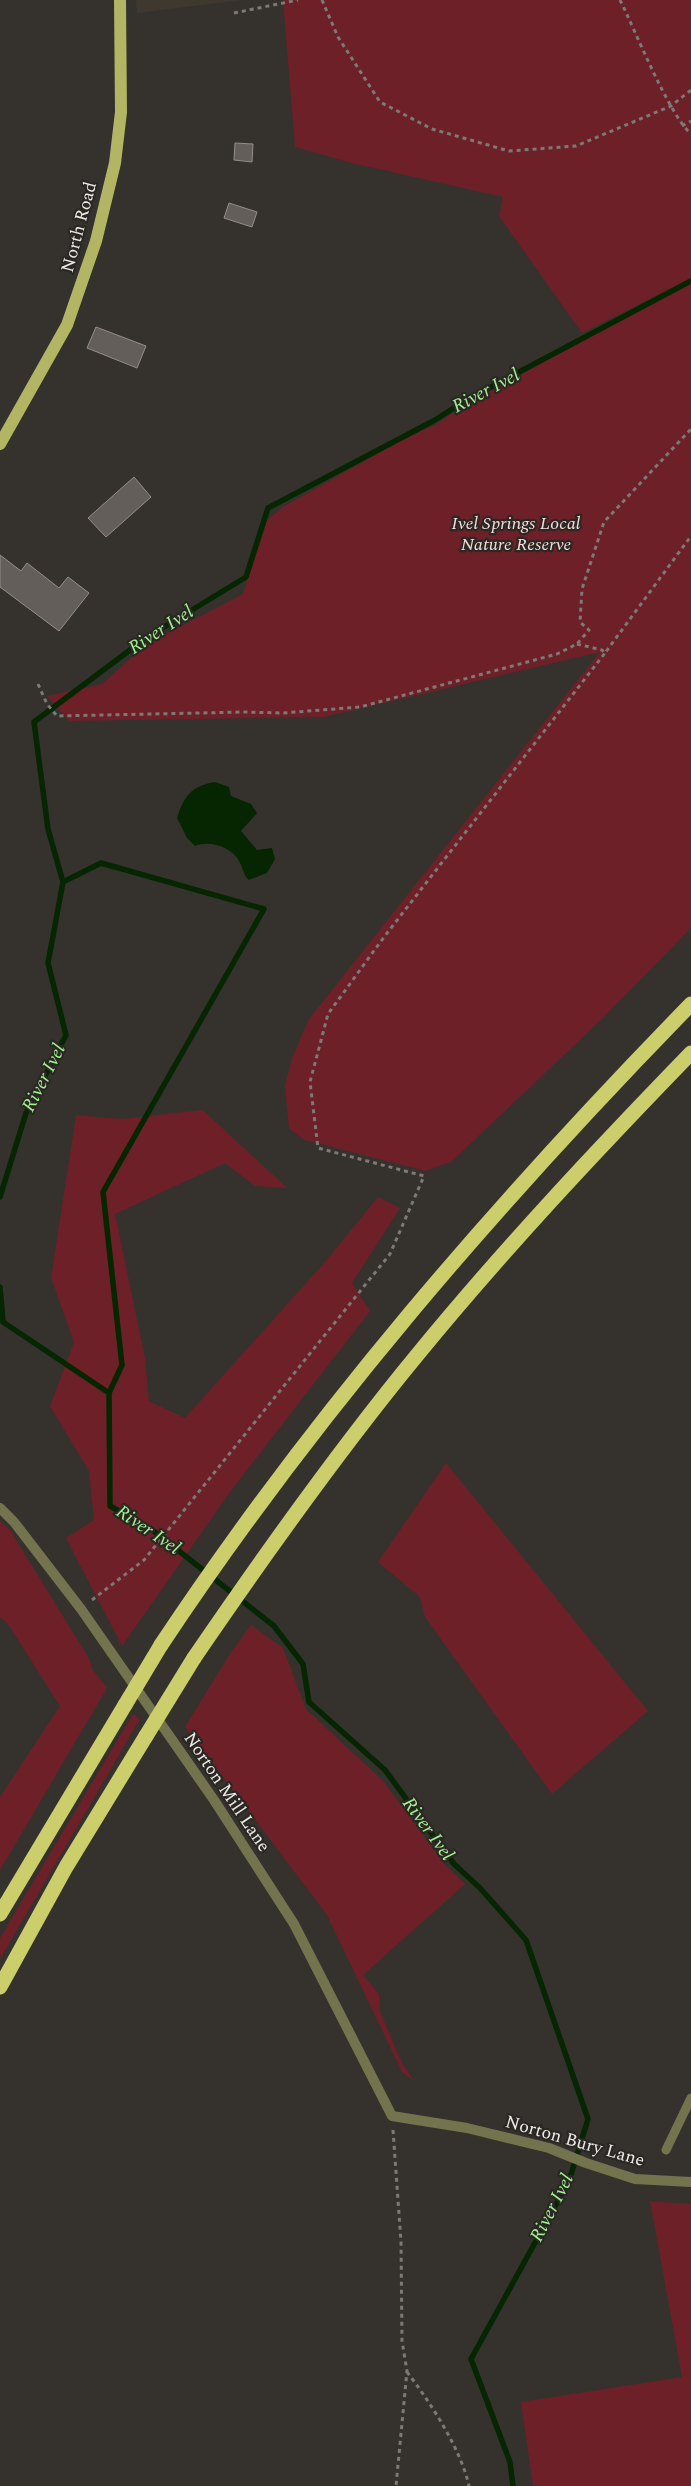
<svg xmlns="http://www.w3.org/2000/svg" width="691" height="2486" font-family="Spectral,serif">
<rect width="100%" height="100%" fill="#35322e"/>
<path fill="#3e382e" d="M136,0H242L137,13Z"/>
<path fill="#6d2027" d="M283,0H691V278L582,333L499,216L503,197L352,163L295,147Z
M691,282V928L602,1019L451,1162L425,1171L305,1140L289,1129L285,1086L292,1058L309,1019L600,652L324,717L69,721L47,696L102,684L147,644L243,594L265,522L283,507L400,441L437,424L461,407Z
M203,1110L287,1188L255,1186L225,1163L115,1214L145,1358L149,1401L185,1418L325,1262L378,1197L400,1208L352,1283L370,1311L230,1492L122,1646L66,1538L94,1520L89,1471L50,1406L74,1342L51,1278L76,1115L122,1119Z
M446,1463L648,1711L552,1794L425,1617L420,1597L378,1562Z
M0,1521L10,1530L90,1660L92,1669L107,1688L0,1870V1797L60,1706L8,1624L0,1617Z
M251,1625L283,1648L306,1709L384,1782L445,1865L465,1884L363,1975L379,1994L380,2012L401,2061L414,2081L402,2072L327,1915L185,1727L231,1652Z
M133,1714L140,1719L0,1959V1938Z
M650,2201L691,2204V2486H533L521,2402L682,2377Z"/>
<path fill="#052601" d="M215,782L229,787L231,796L251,804L257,813L241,831L257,850L272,848L275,859L267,873L249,880C243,875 244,870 240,863C233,847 209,840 195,846L187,838L177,818C184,796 191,786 215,782Z"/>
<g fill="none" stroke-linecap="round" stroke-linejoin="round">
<path stroke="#052601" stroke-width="5.5" d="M63,882L101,863L264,909L103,1192L122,1365L109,1393
M0,1197L26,1113L66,1035L48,963L63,882L48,829L34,722L146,638L246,577L268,508L435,420L468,399L691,281
M0,1287L3,1322L109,1393L110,1506L151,1529L274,1626L303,1664L309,1702L385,1770L454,1864L480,1888L526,1940L588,2119L569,2181L471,2359L510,2462L513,2486"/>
</g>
<path fill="#645e5b" stroke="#948e8a" d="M235,143L253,144L252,162L234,160Z
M229,203L257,212L252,227L224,218Z
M96,327L146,346L137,368L87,348Z
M134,477L151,497L106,537L88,518Z
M0,555L21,571L27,563L59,588L68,577L89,593L59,631L0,587Z"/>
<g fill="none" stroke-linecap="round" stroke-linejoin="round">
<path stroke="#7c7976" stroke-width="3" stroke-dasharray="4 4" stroke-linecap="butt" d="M322,0L338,37L380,102L432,129L509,151L576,146L671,106L691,90
M620,0C636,32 668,113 691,134
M234,13L298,0
M682,126L691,121
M577,644L602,650L605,653L691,536
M38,684L47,704L57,716L245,712L283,713L360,707L557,654L577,644L589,630L580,622L582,589L604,522L691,429
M92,1600L144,1560L390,1254L424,1176L318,1148L310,1082L328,1014L384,937L605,653
M393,2130L401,2242L402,2341L407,2371L396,2486
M407,2372C430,2402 461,2449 469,2486"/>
<path stroke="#73744e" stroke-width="9" d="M666,2150L691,2098"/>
<path stroke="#73744e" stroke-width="10" d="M0,1508L14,1522L81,1609L214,1800L294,1924L392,2116L467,2128L549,2148L586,2163L635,2179L691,2182"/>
<path stroke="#b2b563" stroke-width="12" d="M0,444L67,325L96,241L115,163L121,112L120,0"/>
<path stroke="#cbce6a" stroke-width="15" d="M161,1645C315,1413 497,1203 691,1004
M194,1658C265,1554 338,1451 418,1354C504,1249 597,1150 691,1053
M0,1914L125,1705
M0,1987L66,1867L146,1736"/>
<path stroke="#cbce6a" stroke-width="15" d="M125,1705L161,1645
M146,1736L194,1658"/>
</g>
<g text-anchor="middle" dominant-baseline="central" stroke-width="4.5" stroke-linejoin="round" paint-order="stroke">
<g font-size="18" fill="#eceae7" stroke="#2b2824">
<text transform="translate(79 227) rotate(-75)">North Road</text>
<text transform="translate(227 1792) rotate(56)">Norton Mill Lane</text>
<text transform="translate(575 2141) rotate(16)">Norton Bury Lane</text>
</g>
<g font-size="18" font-style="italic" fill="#f7dbdb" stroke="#2b2824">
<text x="516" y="523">Ivel Springs Local<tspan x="516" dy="21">Nature Reserve</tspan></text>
</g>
<g font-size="19" font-style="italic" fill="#a0f290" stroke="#2b2824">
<text transform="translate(486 391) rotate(-28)">River Ivel</text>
<text transform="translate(161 630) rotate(-33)">River Ivel</text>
<text transform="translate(44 1078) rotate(-63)">River Ivel</text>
<text transform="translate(148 1530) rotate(34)">River Ivel</text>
<text transform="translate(428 1829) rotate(54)">River Ivel</text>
<text transform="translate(552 2208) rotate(-63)">River Ivel</text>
</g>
</g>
</svg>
